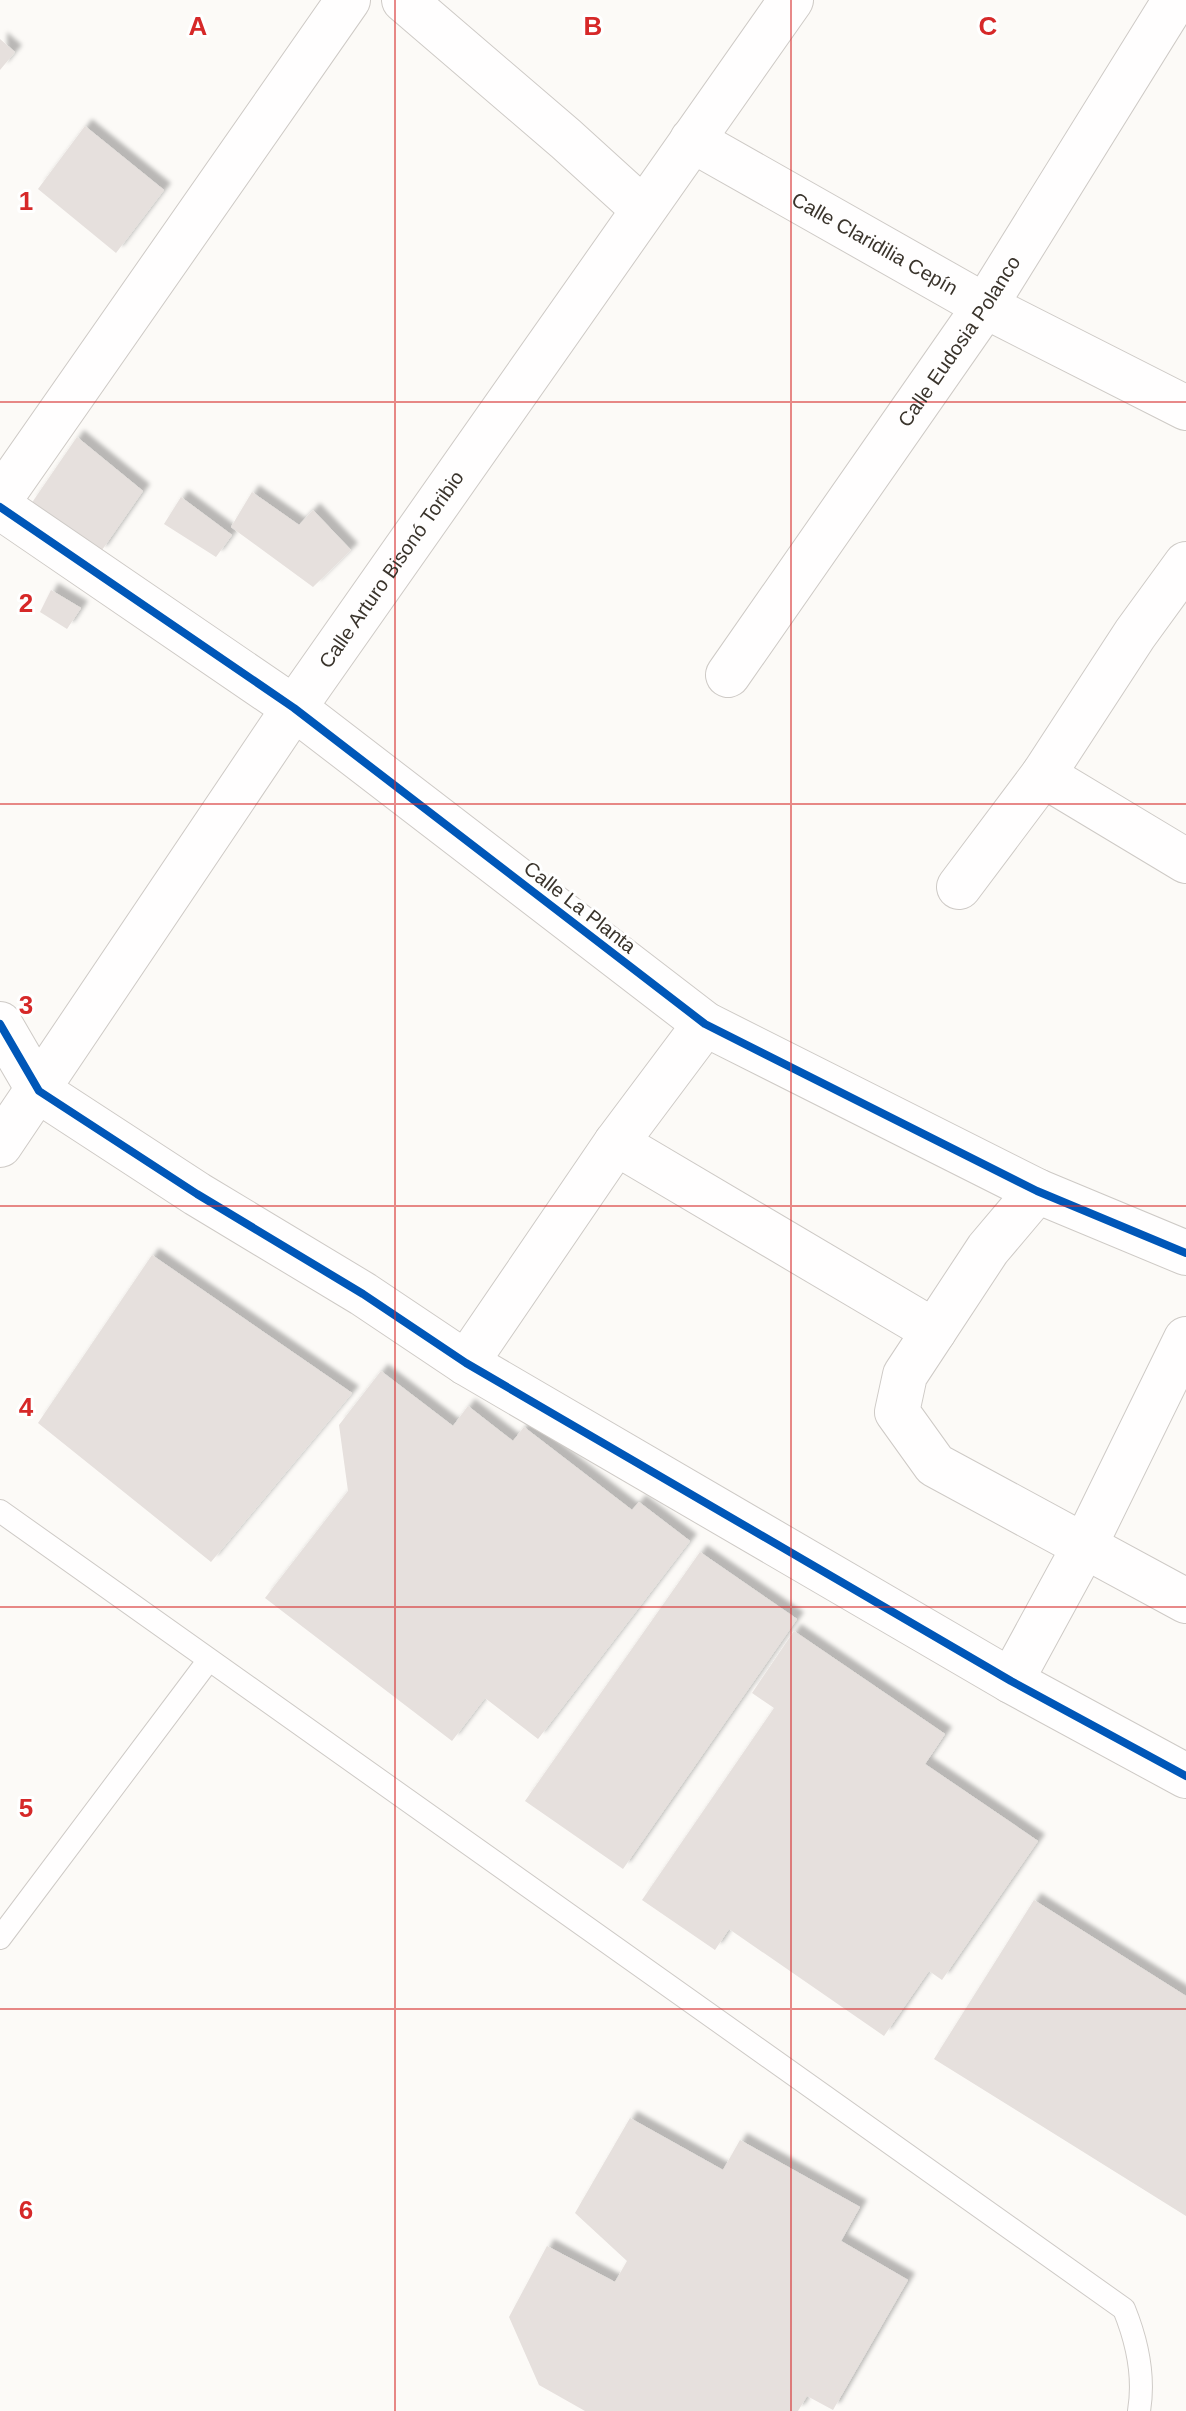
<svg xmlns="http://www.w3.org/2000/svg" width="1186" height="2411" font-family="Helvetica,sans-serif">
<defs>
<filter id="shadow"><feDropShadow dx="7" dy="-7" stdDeviation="2" flood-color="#0004"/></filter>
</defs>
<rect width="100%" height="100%" fill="#fcfaf7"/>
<path fill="#e6e0dd" filter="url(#shadow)" d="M0,39L15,52L0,70Z
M85,126L164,190L116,253L38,189Z
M77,437L143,491L100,553L31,504Z
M252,492L299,525L313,510L351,550L313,587L231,527Z
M181,497L232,535L216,557L164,524Z
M51,590L81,608L67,629L40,612Z
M152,1255L352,1393L211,1562L38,1423Z
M381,1371L453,1426L468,1406L513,1441L524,1427L632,1510L639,1502L690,1541L538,1739L485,1698L452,1741L265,1598L348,1491L339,1425Z
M700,1552L797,1619L623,1869L525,1801Z
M794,1631L945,1734L925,1764L1038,1841L942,1980L929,1971L884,2036L729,1929L715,1950L642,1900L774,1708L752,1693Z
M1034,1900L1186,1996V2216L934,2059Z
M630,2118L723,2170L740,2140L860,2207L841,2241L908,2280L833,2410L807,2396L798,2411H585L539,2385L509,2317L547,2246L615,2282L627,2261L575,2213Z"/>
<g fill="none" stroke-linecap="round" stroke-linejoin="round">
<defs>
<path id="lane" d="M0,1511L1124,2309C1137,2341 1145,2375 1139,2411
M0,1938L208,1661"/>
<g id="street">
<path d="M404,0L566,139L643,209"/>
<path id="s1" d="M692,140L985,306L1186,408"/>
<path d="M0,499L348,0"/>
<path d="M0,507L294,708L705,1024L1037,1191L1186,1253"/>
<path id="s2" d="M728,675L985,306L1175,0"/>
<path d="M1043,775L1186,861"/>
<path d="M959,887L1043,775L1135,634L1186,564"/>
<path d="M0,1024L39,1091L197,1194L363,1294L466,1363L1011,1681L1186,1776"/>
<path d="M616,1143L934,1331"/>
<path d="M1037,1191L988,1249L905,1375L897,1412L935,1465L1186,1601"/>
<path d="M466,1363L616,1143L705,1024"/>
<path d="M1011,1681L1084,1547L1186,1339"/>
</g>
<g id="secondary">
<path id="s3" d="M0,1145L294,708L791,0"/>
</g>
</defs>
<use href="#lane" stroke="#cecac6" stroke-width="24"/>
<use href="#street" stroke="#cecac6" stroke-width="46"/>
<use href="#secondary" stroke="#cecac6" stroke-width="46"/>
<use href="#lane" stroke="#fffefe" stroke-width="22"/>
<use href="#street" stroke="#fffefe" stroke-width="44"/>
<use href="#secondary" stroke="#fffefe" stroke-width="44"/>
<defs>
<path id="cycleway" d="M0,507L294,708L705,1024L1037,1191L1186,1253
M0,1024L39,1091L197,1194L363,1294L466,1363L1011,1681L1186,1776"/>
</defs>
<use href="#cycleway" stroke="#fff" stroke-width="13"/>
<use href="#cycleway" stroke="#0057b8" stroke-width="8"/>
</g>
<path fill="none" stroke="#d62828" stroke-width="2" stroke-opacity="0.55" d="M395,0V2411M791,0V2411M0,402H1186M0,804H1186M0,1206H1186M0,1607H1186M0,2009H1186"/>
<g text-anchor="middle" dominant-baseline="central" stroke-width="6" stroke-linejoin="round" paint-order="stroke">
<g font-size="20" fill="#3a342c" stroke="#fff">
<text stroke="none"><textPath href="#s1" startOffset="210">Calle Claridilia Cepín</textPath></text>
<text stroke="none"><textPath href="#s2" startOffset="406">Calle Eudosia Polanco</textPath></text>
<text stroke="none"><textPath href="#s3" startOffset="696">Calle Arturo Bisonó Toribio</textPath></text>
<text transform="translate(580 907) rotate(38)">Calle La Planta</text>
</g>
</g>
<g font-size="26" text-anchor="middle" font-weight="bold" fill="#d62828" stroke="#fff" stroke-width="6" stroke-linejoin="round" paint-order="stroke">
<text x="198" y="35">A</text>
<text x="593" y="35">B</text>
<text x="988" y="35">C</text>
<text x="26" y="210">1</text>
<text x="26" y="612">2</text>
<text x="26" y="1014">3</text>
<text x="26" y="1416">4</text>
<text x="26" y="1817">5</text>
<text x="26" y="2219">6</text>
</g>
</svg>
